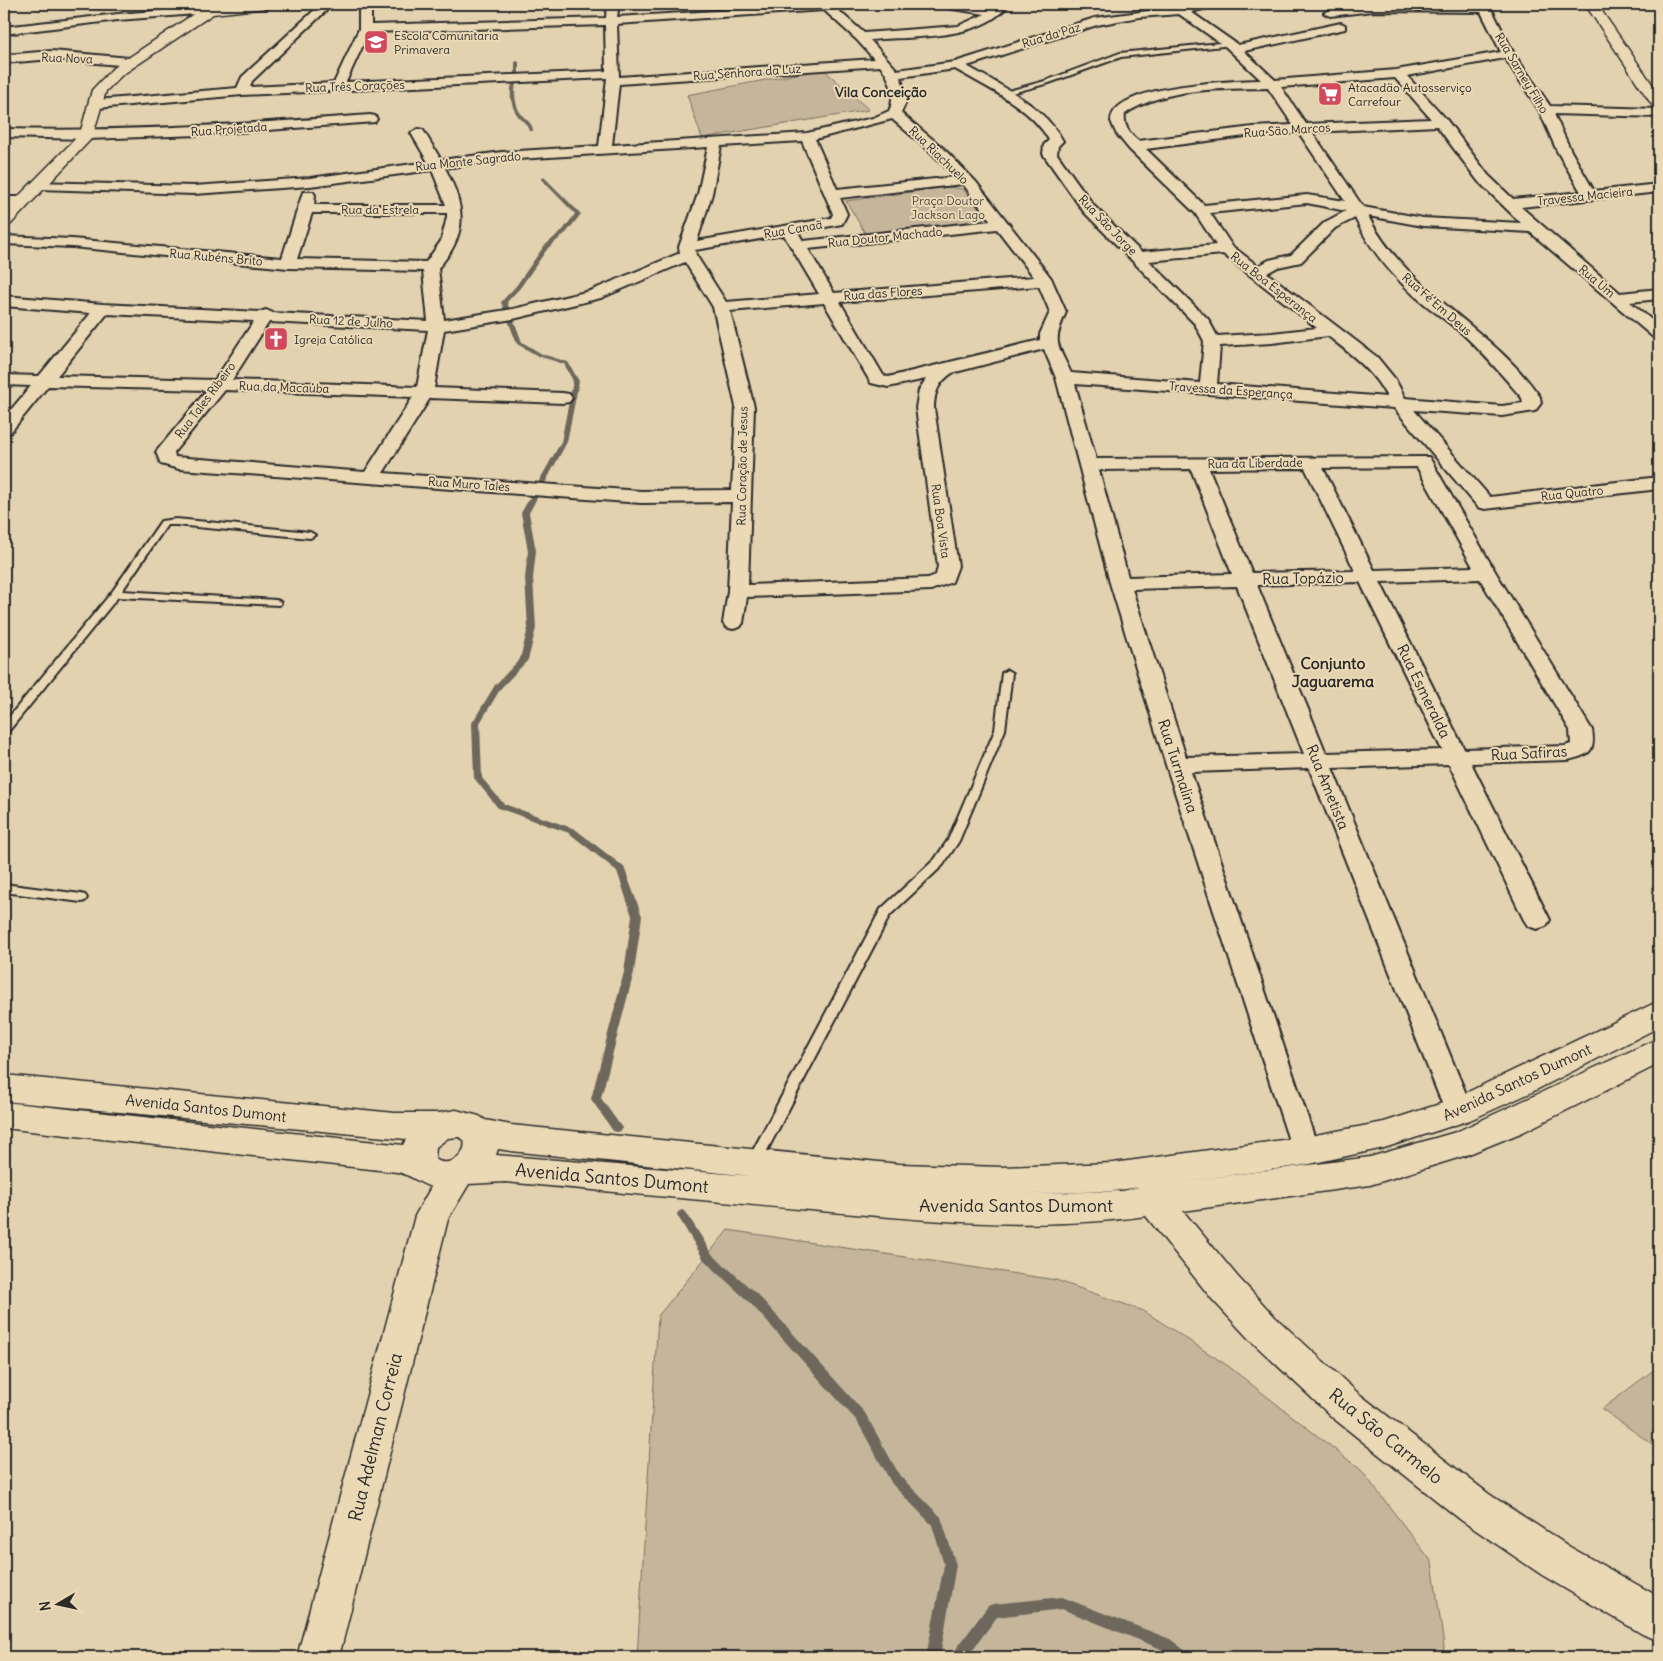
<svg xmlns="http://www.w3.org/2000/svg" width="1663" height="1661" font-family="Delius,sans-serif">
<rect width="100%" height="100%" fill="#e3d2b0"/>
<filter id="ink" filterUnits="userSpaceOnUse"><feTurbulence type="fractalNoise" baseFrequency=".02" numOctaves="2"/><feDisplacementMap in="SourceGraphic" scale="10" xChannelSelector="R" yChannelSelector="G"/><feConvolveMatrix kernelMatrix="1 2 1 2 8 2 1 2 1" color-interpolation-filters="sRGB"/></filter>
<g filter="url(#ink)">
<path fill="#c5b69b" stroke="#787063" d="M823,69L869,110L702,138L687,95Z
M947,187L963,189L988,220L982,224L867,236L846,201Z
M728,1230L1056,1280L1144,1311L1228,1366L1361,1470L1432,1562L1444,1646L1442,1657H637L658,1316Z
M1659,1366V1449L1602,1409Z"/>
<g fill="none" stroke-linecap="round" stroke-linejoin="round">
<path fill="#6e685b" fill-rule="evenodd" d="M517,61L519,62V74L517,75L515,74V62Z
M514,82L516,83C514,94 515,106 522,115C527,121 533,123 533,131H529C527,125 524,122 520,118C511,109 509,95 512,83Z
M544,177L581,214L567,232L548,248L520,288L507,302L522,342L542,354L568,362L579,381L567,442L529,513L536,551L533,578L536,628L528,660L501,688L480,723L482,778L504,804L575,829L624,867L642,916L634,972L601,1098L622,1128L621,1131L617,1132L613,1131L591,1099L624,972L632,916L617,871L569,833L498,808L474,778L472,723L495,685L520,659L528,628L525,578L528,551L521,513L561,442L573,381L564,364L538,356L517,344L501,302L516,286L544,246L563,230L575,214L542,180L541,179Z
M682,1210L686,1212L712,1254L759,1296L865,1413L900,1476L941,1517L956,1565L940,1657H926L944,1565L932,1525L892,1484L857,1421L751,1304L704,1260L677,1215L678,1212Z
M1062,1597L1170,1639L1187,1652L1189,1657H1172L1161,1649L1062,1609L997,1617L967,1657H952L954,1652L988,1606L993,1604Z"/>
<defs>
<path id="lane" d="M1230,42L1232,45L1121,57L1049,83L1004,95L1001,93L1045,81L1120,53Z
M176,519L310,532L315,535L310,538L176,525H167L122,591L276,600L279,601L281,603L279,605L118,597L8,732L4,733V723L112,592L161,521Z
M1007,670L1012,673L1005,730L959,841L943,865L890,915L759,1166L754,1168L749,1166L747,1162L749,1158L881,909L935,859L948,840L995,730L1002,673Z
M4,884L81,894L85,895L87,898L85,901L81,902L4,892Z"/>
<path id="street" d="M208,4H220L213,12L209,13L118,20L4,34V27L118,14L206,7Z
M321,4H333L252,81L250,87L334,83L359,29V4H371V25L606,18L607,4H619L617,17L831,4L864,33L958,26L985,14L941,7L935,4H963L993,8L997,4H1009C981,41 913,36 870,40L897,70L955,62L1095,18L1170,8L1166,4H1179L1183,6L1217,4L1215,6L1191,12L1238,45L1341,23L1345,25V29L1244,51L1275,80L1396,70L1501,52L1481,12L1373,11L1330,16L1324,13L1330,10L1373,5L1489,4L1514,54L1550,106L1659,109V117L1554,114L1571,151L1594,191L1659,184V192L1521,207L1620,293L1659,289V299L1630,302L1659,326V339L1653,337L1530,232L1423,226L1368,216C1407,293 1492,327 1540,397L1541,403L1535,411L1502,416L1414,410L1490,497L1659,477V489L1485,509L1478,507L1394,408L1075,384L1096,459L1429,457L1496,573L1592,730C1596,753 1588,755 1568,760L1471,763L1550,920L1546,926L1537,929L1528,926L1524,920L1449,764L1332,768L1473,1111L1469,1119L1459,1122L1449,1119L1445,1111L1309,768L1191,772L1319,1151L1315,1159L1305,1163L1295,1159L1166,765L1110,583L1056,378L1044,349L952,373C939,382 934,392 934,408L958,566L952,582L931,590L747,597L743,623L740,627L733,629L726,627L723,623L728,591L732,502L641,503L179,469L161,464L156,452L207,390L48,386L10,433L4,434V418L31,386L4,385V375L39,376L91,313L4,306V296L103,304L260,312L266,310L273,313L428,321L423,271L288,268L72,247L4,244V236L72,239L282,258L303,192H313L315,195L314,205H446L432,170L310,186L194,194L39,189L32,185L34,182L194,186L310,178L428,162L411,133L418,129L423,130L441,160L502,152L599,146L607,78L242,95L97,108L91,104L97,100L237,88L242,77ZM824,10L857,40L874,59L619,77L617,24ZM1179,14L1226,47L1261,80C1234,81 1112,84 1111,121L1116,133L1129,149L1195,213L1216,245L1141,252L1094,206L1057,154L1058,146L1063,141C1043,105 1001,86 967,66L1097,25L1139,17ZM605,25L606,71L346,82L369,32ZM1505,58L1539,110L1557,151L1581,192L1513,199L1488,175L1446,119L1407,76ZM880,66C891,78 896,97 889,111L873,118L807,133L612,145L619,84ZM955,69C986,87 1031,107 1049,140L1044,145L1043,154L1084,212L1195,324L1204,341L1200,383L1071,373C1057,343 1052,344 1066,312L1051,278L976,182L943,148L901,113L906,102L901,77ZM1395,78L1431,119L1306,124L1281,87ZM1268,88L1293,125L1253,127L1138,141C1130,134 1123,126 1125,114C1164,87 1222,89 1268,88ZM892,119L933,154L955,177L837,189L815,139ZM1437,126L1478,181L1521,223L1423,218L1363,207L1312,132ZM1299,133L1345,201L1307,195L1204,205L1146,149L1253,135ZM802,141L833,214L831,218L697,241L712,194L721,146ZM708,147L698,194L679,247L680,253L590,291L513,309L444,320L438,268C469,234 465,206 445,168L502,160ZM963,184L991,221L803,241L798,232L842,224L847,214L840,198ZM1307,203L1346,211L1325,222L1291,255L1269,260L1258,266L1232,246L1210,213ZM312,213H447V217L441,241L426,262L297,259ZM1355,218C1369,248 1390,273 1415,296C1431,310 1449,322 1465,336C1486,356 1504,377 1522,398L1523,403L1502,406L1405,398L1395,379L1377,357L1267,273L1278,267L1301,262L1335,228ZM997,229L1034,277L834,293L808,249ZM784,235L819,294L726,302L696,255L695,250ZM1223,254L1317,328L1272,333L1217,336L1208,319L1149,261ZM685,262L713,307L736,407L732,490L641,491L383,473L430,398L563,403L569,402L572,398L569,394L563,393L434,388L444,330L513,319L601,298ZM1039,286L1050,312L1040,334V340L888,377L883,375L840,302ZM824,303L871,383L888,387L926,379L919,390L916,408L938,566L936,575L928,578L748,585L754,407L730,311ZM107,314L254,321L215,380L57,376ZM269,322L428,330L417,387L232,380ZM1328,336C1352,355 1373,370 1387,397L1217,384L1220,346L1272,343ZM225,390L413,397L365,472L175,457L174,452ZM1417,467L1473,567L1374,570L1323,468ZM1305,468L1355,571L1252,573L1209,469ZM1191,469L1232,574L1128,577L1099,470ZM1480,579L1570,730L1571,744L1565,746L1464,749L1380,582ZM1360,582L1442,750L1326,753L1257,585ZM1237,586L1304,754L1186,757L1132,589Z
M52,51L130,58L136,62L130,66L52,59L4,63V55Z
M370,115L375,116L377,119L375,122L199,135L87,139L4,137V129C127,132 248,124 370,115Z
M4,197H23L30,201L23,205H4Z"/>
<path id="secondary" d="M231,4H274L267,8L213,14L122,75L106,91L92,138L10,225L4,226V211L80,134L92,90L112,69L204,7Z
M1585,4H1597L1659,94V109L1654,108Z
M1659,1001V1027L1530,1093L1470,1120L1384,1148L1305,1165L1172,1183L1370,1157L1456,1132L1659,1038V1064L1523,1132L1464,1156L1370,1185L1183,1211L1237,1276L1275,1317L1359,1394L1489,1494L1570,1547L1659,1597V1641L1644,1635L1542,1575L1461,1520L1333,1418L1249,1339L1211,1298L1146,1216C1035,1232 921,1220 810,1210C708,1201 607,1191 505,1182L469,1184L448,1219L339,1657H297L415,1216L431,1187C419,1183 409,1174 397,1172L4,1128V1102L403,1145L406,1139L4,1101V1075L395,1113H439L456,1110L479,1116L485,1120L511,1125L899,1164L1002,1167L1113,1163L1305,1137L1384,1122L1449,1101ZM459,1137L464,1140C468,1155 448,1169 435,1159L436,1147L448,1138ZM498,1149L511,1151L751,1176L496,1155ZM1139,1187L1123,1191L1016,1194L1113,1191Z"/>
</defs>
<use href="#lane" stroke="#2b2b2b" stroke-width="4"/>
<use href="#street" stroke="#2b2b2b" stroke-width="4"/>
<use href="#secondary" stroke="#2b2b2b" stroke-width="3"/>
<use href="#lane" fill="#ebd9b6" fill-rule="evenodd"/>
<use href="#street" fill="#ebd9b6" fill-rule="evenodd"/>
<use href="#secondary" fill="#ebd9b6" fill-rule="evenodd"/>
</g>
</g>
<defs>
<symbol id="school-square" viewBox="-11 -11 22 22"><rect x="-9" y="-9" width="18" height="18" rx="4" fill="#d1495b" stroke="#ebd9b6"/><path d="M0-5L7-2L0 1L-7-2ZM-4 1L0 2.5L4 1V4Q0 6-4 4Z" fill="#fff"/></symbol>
<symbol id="supermarket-square" viewBox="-11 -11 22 22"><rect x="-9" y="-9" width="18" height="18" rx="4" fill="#d1495b" stroke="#ebd9b6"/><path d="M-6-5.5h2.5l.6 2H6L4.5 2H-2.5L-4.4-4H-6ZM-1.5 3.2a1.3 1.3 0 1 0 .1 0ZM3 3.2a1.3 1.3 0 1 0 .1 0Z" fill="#fff"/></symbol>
<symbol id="church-square" viewBox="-11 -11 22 22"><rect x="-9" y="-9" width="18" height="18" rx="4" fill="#d1495b" stroke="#ebd9b6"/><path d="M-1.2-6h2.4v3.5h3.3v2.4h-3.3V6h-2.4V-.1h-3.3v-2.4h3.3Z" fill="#fff"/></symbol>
</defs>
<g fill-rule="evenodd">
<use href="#school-square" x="362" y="28" width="28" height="28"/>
<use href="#supermarket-square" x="1316" y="80" width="28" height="28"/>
<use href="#church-square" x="262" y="325" width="28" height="28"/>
</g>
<g text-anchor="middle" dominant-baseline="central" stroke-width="4" stroke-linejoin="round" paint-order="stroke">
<g font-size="12" fill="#2b2b2b" stroke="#ebd9b6" text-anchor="start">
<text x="394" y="35">Escola Comunitaria<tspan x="394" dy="14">Primavera</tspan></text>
<text x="1348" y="87">Atacadão Autosserviço<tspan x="1348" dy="14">Carrefour</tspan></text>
<text x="294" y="339">Igreja Católica</text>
</g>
<g font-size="12" fill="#2b2b2b" stroke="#ebd9b6">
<text transform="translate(1051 35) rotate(-17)">Rua da Paz</text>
<text transform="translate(67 58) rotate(2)">Rua Nova</text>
<text transform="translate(747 72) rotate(-4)">Rua Senhora da Luz</text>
<text transform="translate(1522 73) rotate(59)">Rua Sarney Filho</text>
<text transform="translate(355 86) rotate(-2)">Rua Três Corações</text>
<text transform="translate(229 129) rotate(-4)">Rua Projetada</text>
<text transform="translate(1287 130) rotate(-4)">Rua São Marcos</text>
<text transform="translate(939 155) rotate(44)">Rua Riachuelo</text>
<text transform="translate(468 161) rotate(-6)">Rua Monte Sagrado</text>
<text transform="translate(1585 196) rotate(-6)">Travessa Macieira</text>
<text x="380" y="209">Rua da Estrela</text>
<text transform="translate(1108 225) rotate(46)">Rua São Jorge</text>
<text transform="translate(793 229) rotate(-10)">Rua Canaã</text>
<text transform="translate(885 237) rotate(-6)">Rua Doutor Machado</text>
<text transform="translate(216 257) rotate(5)">Rua Rubéns Brito</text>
<text transform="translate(1597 281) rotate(40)">Rua Um</text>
<text transform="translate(1274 287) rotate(38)">Rua Boa Esperança</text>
<text transform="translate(883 293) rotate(-4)">Rua das Flores</text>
<text transform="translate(1437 304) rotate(41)">Rua Fé Em Deus</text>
<text transform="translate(351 321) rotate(3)">Rua 12 de Julho</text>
<text transform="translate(284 387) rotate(2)">Rua da Macaúba</text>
<text transform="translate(1231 390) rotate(4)">Travessa da Esperança</text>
<text transform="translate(205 400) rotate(-53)">Rua Tales Ribeiro</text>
<text transform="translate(1255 463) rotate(-1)">Rua da Liberdade</text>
<text transform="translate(742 466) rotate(-89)">Rua Coração de Jesus</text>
<text transform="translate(469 484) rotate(4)">Rua Muro Tales</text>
<text transform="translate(1572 493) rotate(-6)">Rua Quatro</text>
<text transform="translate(941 521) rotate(82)">Rua Boa Vista</text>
</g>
<g font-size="12" fill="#4a4741" stroke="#ebd9b6">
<text x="948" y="200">Praça Doutor<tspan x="948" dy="14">Jackson Lago</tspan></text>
</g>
<g font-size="14" font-weight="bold" fill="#2b2b2b" stroke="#ebd9b6">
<text x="881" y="92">Vila Conceição</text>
</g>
<g font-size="15" fill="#2b2b2b" stroke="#ebd9b6">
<text transform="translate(1303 578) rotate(-1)">Rua Topázio</text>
<text transform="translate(1424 691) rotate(64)">Rua Esmeralda</text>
<text transform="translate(1529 753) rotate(-3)">Rua Safiras</text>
<text transform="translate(1178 766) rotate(72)">Rua Turmalina</text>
<text transform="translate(1328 787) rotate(68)">Rua Ametista</text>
<text transform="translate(1517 1082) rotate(-25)">Avenida Santos Dumont</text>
<text transform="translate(206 1108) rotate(6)">Avenida Santos Dumont</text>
</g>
<g font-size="16" font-weight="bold" fill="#2b2b2b" stroke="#ebd9b6">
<text x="1333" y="663">Conjunto<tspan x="1333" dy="18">Jaguarema</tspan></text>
</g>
<g font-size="18" fill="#2b2b2b" stroke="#ebd9b6">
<text transform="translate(612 1178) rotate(5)">Avenida Santos Dumont</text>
<text x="1016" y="1205">Avenida Santos Dumont</text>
<text transform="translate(1386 1436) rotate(39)">Rua São Carmelo</text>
<text transform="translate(375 1437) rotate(-76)">Rua Adelman Correia</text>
</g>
</g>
<rect width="1663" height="1661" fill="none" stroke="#ebd9b6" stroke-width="20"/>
<rect x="10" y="10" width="1643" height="1641" fill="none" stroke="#2b2b2b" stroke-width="2" filter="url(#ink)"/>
<g transform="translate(58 1604) rotate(261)" stroke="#ebd9b6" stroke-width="4" paint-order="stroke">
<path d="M0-4L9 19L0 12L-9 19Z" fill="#2b2b2b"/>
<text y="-8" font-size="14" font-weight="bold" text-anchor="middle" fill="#2b2b2b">N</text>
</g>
</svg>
